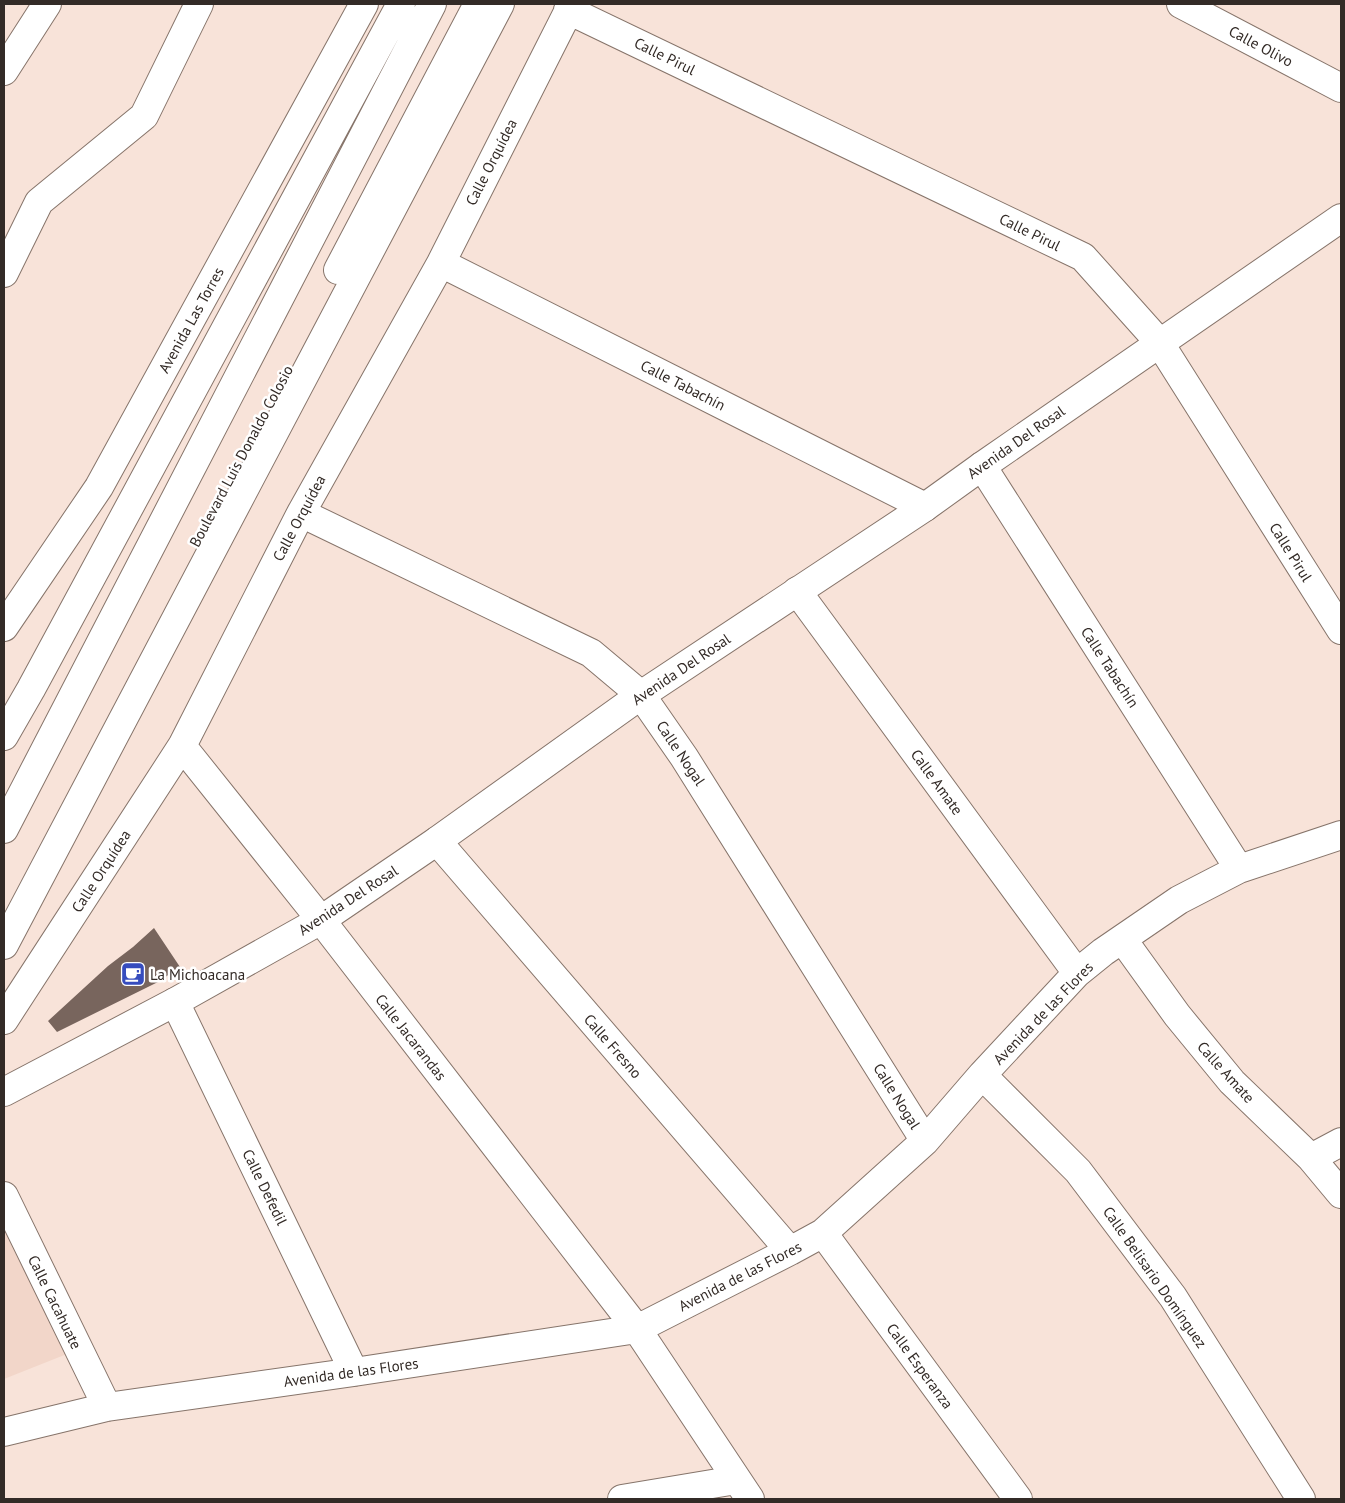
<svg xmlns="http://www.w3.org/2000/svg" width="1345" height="1503" font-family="'PT Sans',sans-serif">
<rect width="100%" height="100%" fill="#f8e3d9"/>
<path fill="#f2d6c9" d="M4,1220L72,1352L4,1379Z"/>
<path fill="#78655d" d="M154,928L180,967L158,982L57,1032L48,1021L108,966L133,947Z"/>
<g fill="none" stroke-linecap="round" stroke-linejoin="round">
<defs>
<path id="minor" d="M1181,4L1341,88
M568,10L1083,257L1159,342L1341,630
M4,71L47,4
M441,263L925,507
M4,273L39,202L144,116L199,4
M982,466L1239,869
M301,513L591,653L641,695L684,757L925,1141
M797,591L1077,973
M4,627L99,487L364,4
M182,746L321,920L637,1329L750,1499
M437,841L790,1251
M1123,940L1177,1015L1232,1082L1311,1158L1341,1194
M175,1002L354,1372
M4,1020L182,746L301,513L441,263L572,4
M982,1075L1078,1171L1173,1297L1301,1499
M1311,1158L1341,1142
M4,1196L107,1407
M823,1233L1018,1499
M4,1432L107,1407L354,1372L637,1329L790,1251L823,1233L925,1141L982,1075L1077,973L1103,952L1179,900L1239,869L1341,835
M622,1499L736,1480"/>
<path id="tertiary" d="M4,1092L175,1002L321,920L437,841L641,695L925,507L982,466L1341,218"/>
<path id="trunk" d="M338,270L478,4
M4,736L31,689L401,4
M4,829L432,4
M4,945L500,4"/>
</defs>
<use href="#minor" stroke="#86746a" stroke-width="30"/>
<use href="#tertiary" stroke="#86746a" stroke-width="30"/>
<use href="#trunk" stroke="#86746a" stroke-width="30"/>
<use href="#minor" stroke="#fff" stroke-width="28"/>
<use href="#tertiary" stroke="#fff" stroke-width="28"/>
<use href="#trunk" stroke="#fff" stroke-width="28"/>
</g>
<defs>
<symbol id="cafe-square" viewBox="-11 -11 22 22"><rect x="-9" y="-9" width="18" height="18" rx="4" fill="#364cbe" stroke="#fff"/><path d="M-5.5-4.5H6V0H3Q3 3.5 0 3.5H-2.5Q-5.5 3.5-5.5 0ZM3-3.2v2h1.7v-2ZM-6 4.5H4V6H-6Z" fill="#fff"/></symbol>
</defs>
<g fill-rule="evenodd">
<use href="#cafe-square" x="119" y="960" width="28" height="28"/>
</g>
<g text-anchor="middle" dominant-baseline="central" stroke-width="5" stroke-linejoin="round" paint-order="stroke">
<g font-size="15" fill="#332b27" stroke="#fff">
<text transform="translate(1261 46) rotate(28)">Calle Olivo</text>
<text transform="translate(665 56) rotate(26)">Calle Pirul</text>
<text transform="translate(491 162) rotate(-63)">Calle Orquídea</text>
<text transform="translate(1030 232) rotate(26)">Calle Pirul</text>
<text transform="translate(191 320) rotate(-61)">Avenida Las Torres</text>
<text transform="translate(683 385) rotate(27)">Calle Tabachín</text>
<text transform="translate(1016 442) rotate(-35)">Avenida Del Rosal</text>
<text transform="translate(241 456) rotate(-62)">Boulevard Luis Donaldo Colosio</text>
<text transform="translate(299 518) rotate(-62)">Calle Orquídea</text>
<text transform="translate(1291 552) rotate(58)">Calle Pirul</text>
<text transform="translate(1110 667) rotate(57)">Calle Tabachín</text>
<text transform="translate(681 669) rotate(-34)">Avenida Del Rosal</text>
<text transform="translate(681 753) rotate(56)">Calle Nogal</text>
<text transform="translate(937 782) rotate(54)">Calle Amate</text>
<text transform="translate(101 871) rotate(-57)">Calle Orquídea</text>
<text transform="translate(348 900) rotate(-33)">Avenida Del Rosal</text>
<text transform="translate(1043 1013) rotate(-46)">Avenida de las Flores</text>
<text transform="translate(411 1037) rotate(52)">Calle Jacarandas</text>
<text transform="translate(613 1046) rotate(49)">Calle Fresno</text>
<text transform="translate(1226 1072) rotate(48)">Calle Amate</text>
<text transform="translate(897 1096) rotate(58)">Calle Nogal</text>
<text transform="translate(265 1187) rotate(64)">Calle Defedil</text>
<text transform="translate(740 1276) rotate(-27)">Avenida de las Flores</text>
<text transform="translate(1155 1277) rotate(55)">Calle Belisario Domínguez</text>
<text transform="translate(55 1302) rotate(64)">Calle Cacahuate</text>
<text transform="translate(920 1366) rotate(54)">Calle Esperanza</text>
<text transform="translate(351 1372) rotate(-8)">Avenida de las Flores</text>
</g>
<g font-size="15" fill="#332b27" stroke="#fff" text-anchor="start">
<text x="150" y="974">La Michoacana</text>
</g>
</g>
<rect width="1345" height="1503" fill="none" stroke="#332b27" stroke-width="10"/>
</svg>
